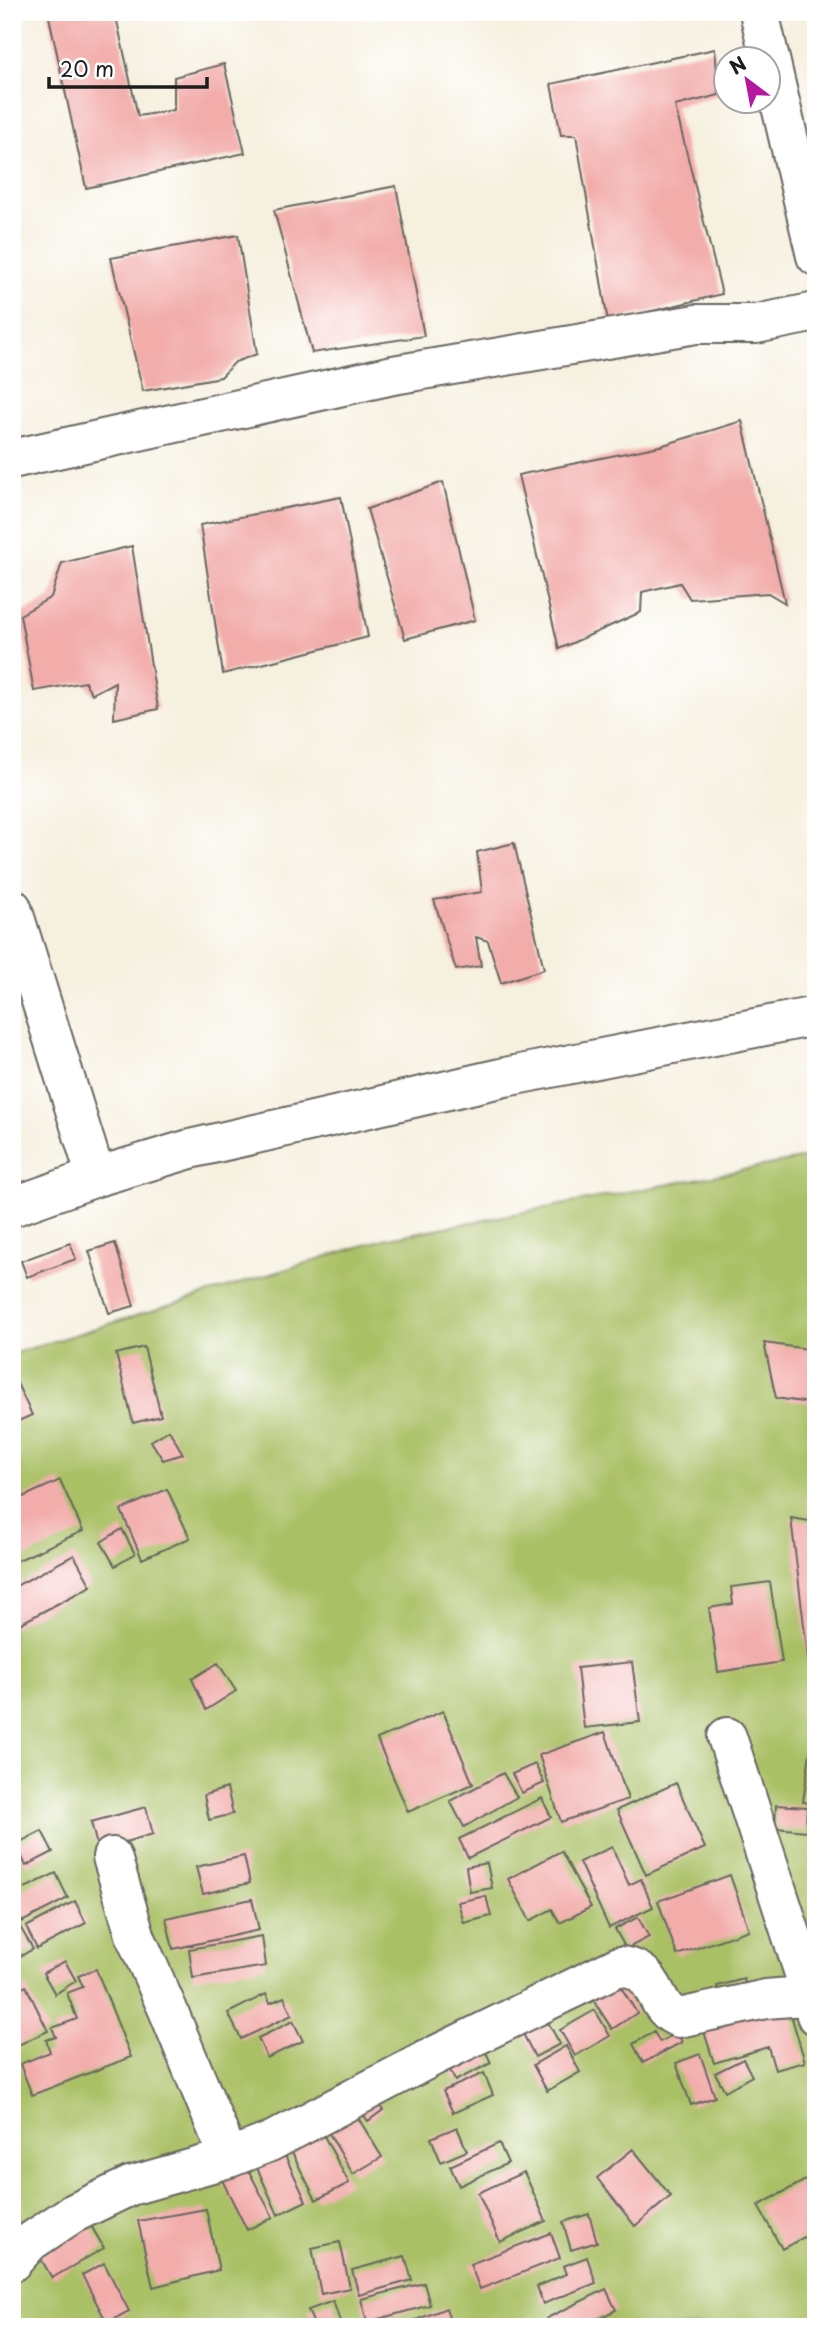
<svg xmlns="http://www.w3.org/2000/svg" width="828" height="2339" font-family="'Playpen Sans',sans-serif">
<rect width="100%" height="100%" fill="#fff"/>
<filter id="ink" filterUnits="userSpaceOnUse"><feTurbulence type="fractalNoise" baseFrequency=".0143" numOctaves="2"/><feDisplacementMap in="SourceGraphic" scale="14" xChannelSelector="R" yChannelSelector="G"/><feConvolveMatrix kernelMatrix="1 2 1 2 8 2 1 2 1" color-interpolation-filters="sRGB"/></filter>
<filter id="wash" filterUnits="userSpaceOnUse"><feTurbulence type="fractalNoise" baseFrequency=".00686" numOctaves="4" result="noise"/><feDisplacementMap in="SourceGraphic" scale="28" xChannelSelector="R" yChannelSelector="G"/><feGaussianBlur stdDeviation="1.57" result="paint"/><feColorMatrix in="noise" values="0 0 0 0 0 0 0 0 0 0 0 0 0 0 0 0 0 1.4 0 .05"/><feComposite in="paint" operator="in"/></filter>
<g filter="url(#wash)">
<rect width="100%" height="100%" fill="#f6f0df"/>
<path fill="#aac065" stroke="#636e40" stroke-width="2" d="M816,1156V2327H12V1354L384,1239Z"/>
<g id="blocks">
<path fill="#f2adab" d="M48,12H115L138,116L174,110V77L224,64L245,153L86,188Z
M715,49L719,95L675,106L722,294L608,322L576,135H561L551,84Z
M396,186L424,336L312,353L274,210Z
M238,235L257,354L235,362L221,377L143,391L111,258Z
M742,421L785,603L768,593L690,599L680,583L642,592L641,612L559,649L518,475L660,446Z
M443,482L475,620L405,639L367,509Z
M341,497L368,637L223,674L200,525Z
M132,546L158,709L114,719L115,682L92,694L85,682L34,691L20,615L51,597L62,563Z
M514,843L544,969L501,983L488,941L476,937L481,966L456,970L434,900L482,892L477,852Z
M70,1243L76,1259L27,1277L21,1261Z
M115,1243L134,1306L109,1313L89,1251Z
M764,1343L816,1350V1404L776,1398Z
M144,1347L161,1416L133,1423L116,1354Z
M12,1373L32,1415L12,1424Z
M169,1430L183,1454L163,1460L151,1441Z
M60,1480L83,1531L12,1563V1502Z
M167,1489L190,1538L142,1559L121,1510Z
M791,1518L816,1522V1676L810,1675Z
M122,1529L135,1554L115,1566L101,1542Z
M74,1555L91,1586L12,1628V1588Z
M770,1582L782,1662L718,1672L709,1608L733,1604L731,1587Z
M632,1662L640,1722L584,1728L577,1668Z
M218,1663L236,1691L206,1710L192,1679Z
M443,1711L473,1784L408,1812L377,1739Z
M814,1725H816V1804L803,1802Z
M605,1732L628,1799L561,1822L539,1755Z
M535,1764L544,1783L522,1793L512,1774Z
M503,1773L517,1797L464,1827L450,1801Z
M676,1783L705,1848L646,1875L617,1810Z
M227,1788L233,1814L209,1820L204,1795Z
M542,1798L551,1817L468,1858L459,1839Z
M776,1805L807,1807L806,1831L775,1828Z
M146,1807L153,1834L98,1850L91,1822Z
M42,1831L53,1852L26,1866L16,1844Z
M612,1847L629,1885L641,1879L653,1907L609,1928L579,1862Z
M561,1851L591,1907L560,1923L552,1909L530,1921L508,1879Z
M244,1856L250,1883L203,1894L196,1867Z
M487,1863L492,1888L470,1892L466,1867Z
M12,1873L21,1890L56,1873L68,1898L22,1922L12,1902Z
M730,1875L749,1930L677,1955L658,1901Z
M486,1896L491,1916L464,1923L458,1902Z
M252,1899L259,1930L173,1949L166,1918Z
M75,1901L86,1923L37,1949L26,1927Z
M12,1913L33,1949L15,1959L12,1953Z
M638,1917L649,1937L626,1949L615,1929Z
M262,1936L266,1966L193,1978L189,1949Z
M65,1961L76,1981L55,1994L43,1973Z
M96,1969L131,2057L32,2095L20,2064L50,2052L46,2040L56,2037L52,2028L77,2019L67,1993L83,1987L78,1976Z
M611,1971L637,2013L612,2029L585,1987Z
M744,1979L749,2000L721,2006L717,1986Z
M26,1986L48,2031L12,2048V1993Z
M266,1994L270,2003L284,1997L292,2015L241,2039L228,2013Z
M789,2008L805,2062L775,2070L768,2047L714,2063L701,2022Z
M595,2010L610,2036L575,2056L560,2030Z
M544,2015L560,2044L535,2057L520,2028Z
M293,2021L303,2041L267,2058L258,2038Z
M654,2032L660,2042L677,2032L682,2042L643,2063L633,2044Z
M480,2039L491,2063L455,2081L444,2057Z
M566,2046L580,2072L547,2091L533,2065Z
M700,2054L715,2097L691,2105L676,2063Z
M743,2059L752,2076L725,2091L715,2073Z
M484,2073L493,2095L453,2113L443,2091Z
M371,2094L383,2110L368,2121L356,2104Z
M352,2108L382,2157L353,2174L324,2125Z
M457,2127L467,2151L441,2162L431,2138Z
M322,2132L349,2183L316,2200L290,2149Z
M499,2143L508,2163L459,2186L450,2166Z
M633,2149L671,2196L635,2226L597,2178Z
M283,2151L306,2201L278,2215L255,2163Z
M243,2160L273,2217L247,2230L218,2172Z
M524,2172L546,2221L500,2242L478,2193Z
M809,2178L816,2189V2231L782,2249L758,2206Z
M76,2200L104,2248L52,2278L24,2230Z
M206,2209L219,2270L153,2287L138,2221Z
M589,2214L597,2242L571,2250L563,2222Z
M551,2233L560,2258L480,2289L470,2264Z
M340,2242L350,2288L321,2294L312,2248Z
M405,2256L412,2280L359,2295L352,2270Z
M587,2257L596,2283L543,2304L537,2286L566,2274L563,2266Z
M104,2263L129,2311L107,2323L82,2275Z
M424,2283L430,2305L367,2322L361,2299Z
M606,2289L616,2310L581,2327H551L547,2318Z
M333,2301L342,2327H315L308,2310Z
M446,2308L452,2327H398Z"/>
</g>
</g>
<g filter="url(#ink)">
<use href="#blocks" fill-opacity="0" stroke="#686660" stroke-width="2"/>
<g fill="none" stroke-linecap="round" stroke-linejoin="round">
<defs>
<path id="minor" d="M759,12L816,256
M12,459L393,375L696,324H756L816,312
M12,908L96,1177
M12,1207L96,1177L190,1149L505,1077L816,1016
M727,1737L811,1995L816,2015
M112,1857L136,1938L168,2010L229,2158
M12,2262L30,2242L72,2214L130,2186L229,2158L270,2142L436,2055L619,1966C661,1969 650,2008 679,2018L766,1999L816,1995"/>
</defs>
<use href="#minor" stroke="#686660" stroke-width="42"/>
<use href="#minor" stroke="#fff" stroke-width="38"/>
</g>
</g>
<rect width="828" height="2339" fill="none" stroke="#fff" stroke-width="42"/>
<g transform="translate(747 80) rotate(328)"><circle r="33" fill="#ffffff" stroke="#a4a4a4" stroke-width="2"/>
<path d="M0-5L12 26L0 18L-12 26Z" fill="#b5179e"/>
<text y="-10" font-size="19" font-weight="bold" text-anchor="middle" fill="#1c1c1c">N</text>
</g>
<path d="M49 77v10h158v-10" fill="none" stroke="#1c1c1c" stroke-width="3.5"/>
<text x="60" y="77" font-size="21" fill="#1c1c1c" stroke="#ffffff" stroke-width="5" paint-order="stroke">20 m</text>
</svg>
